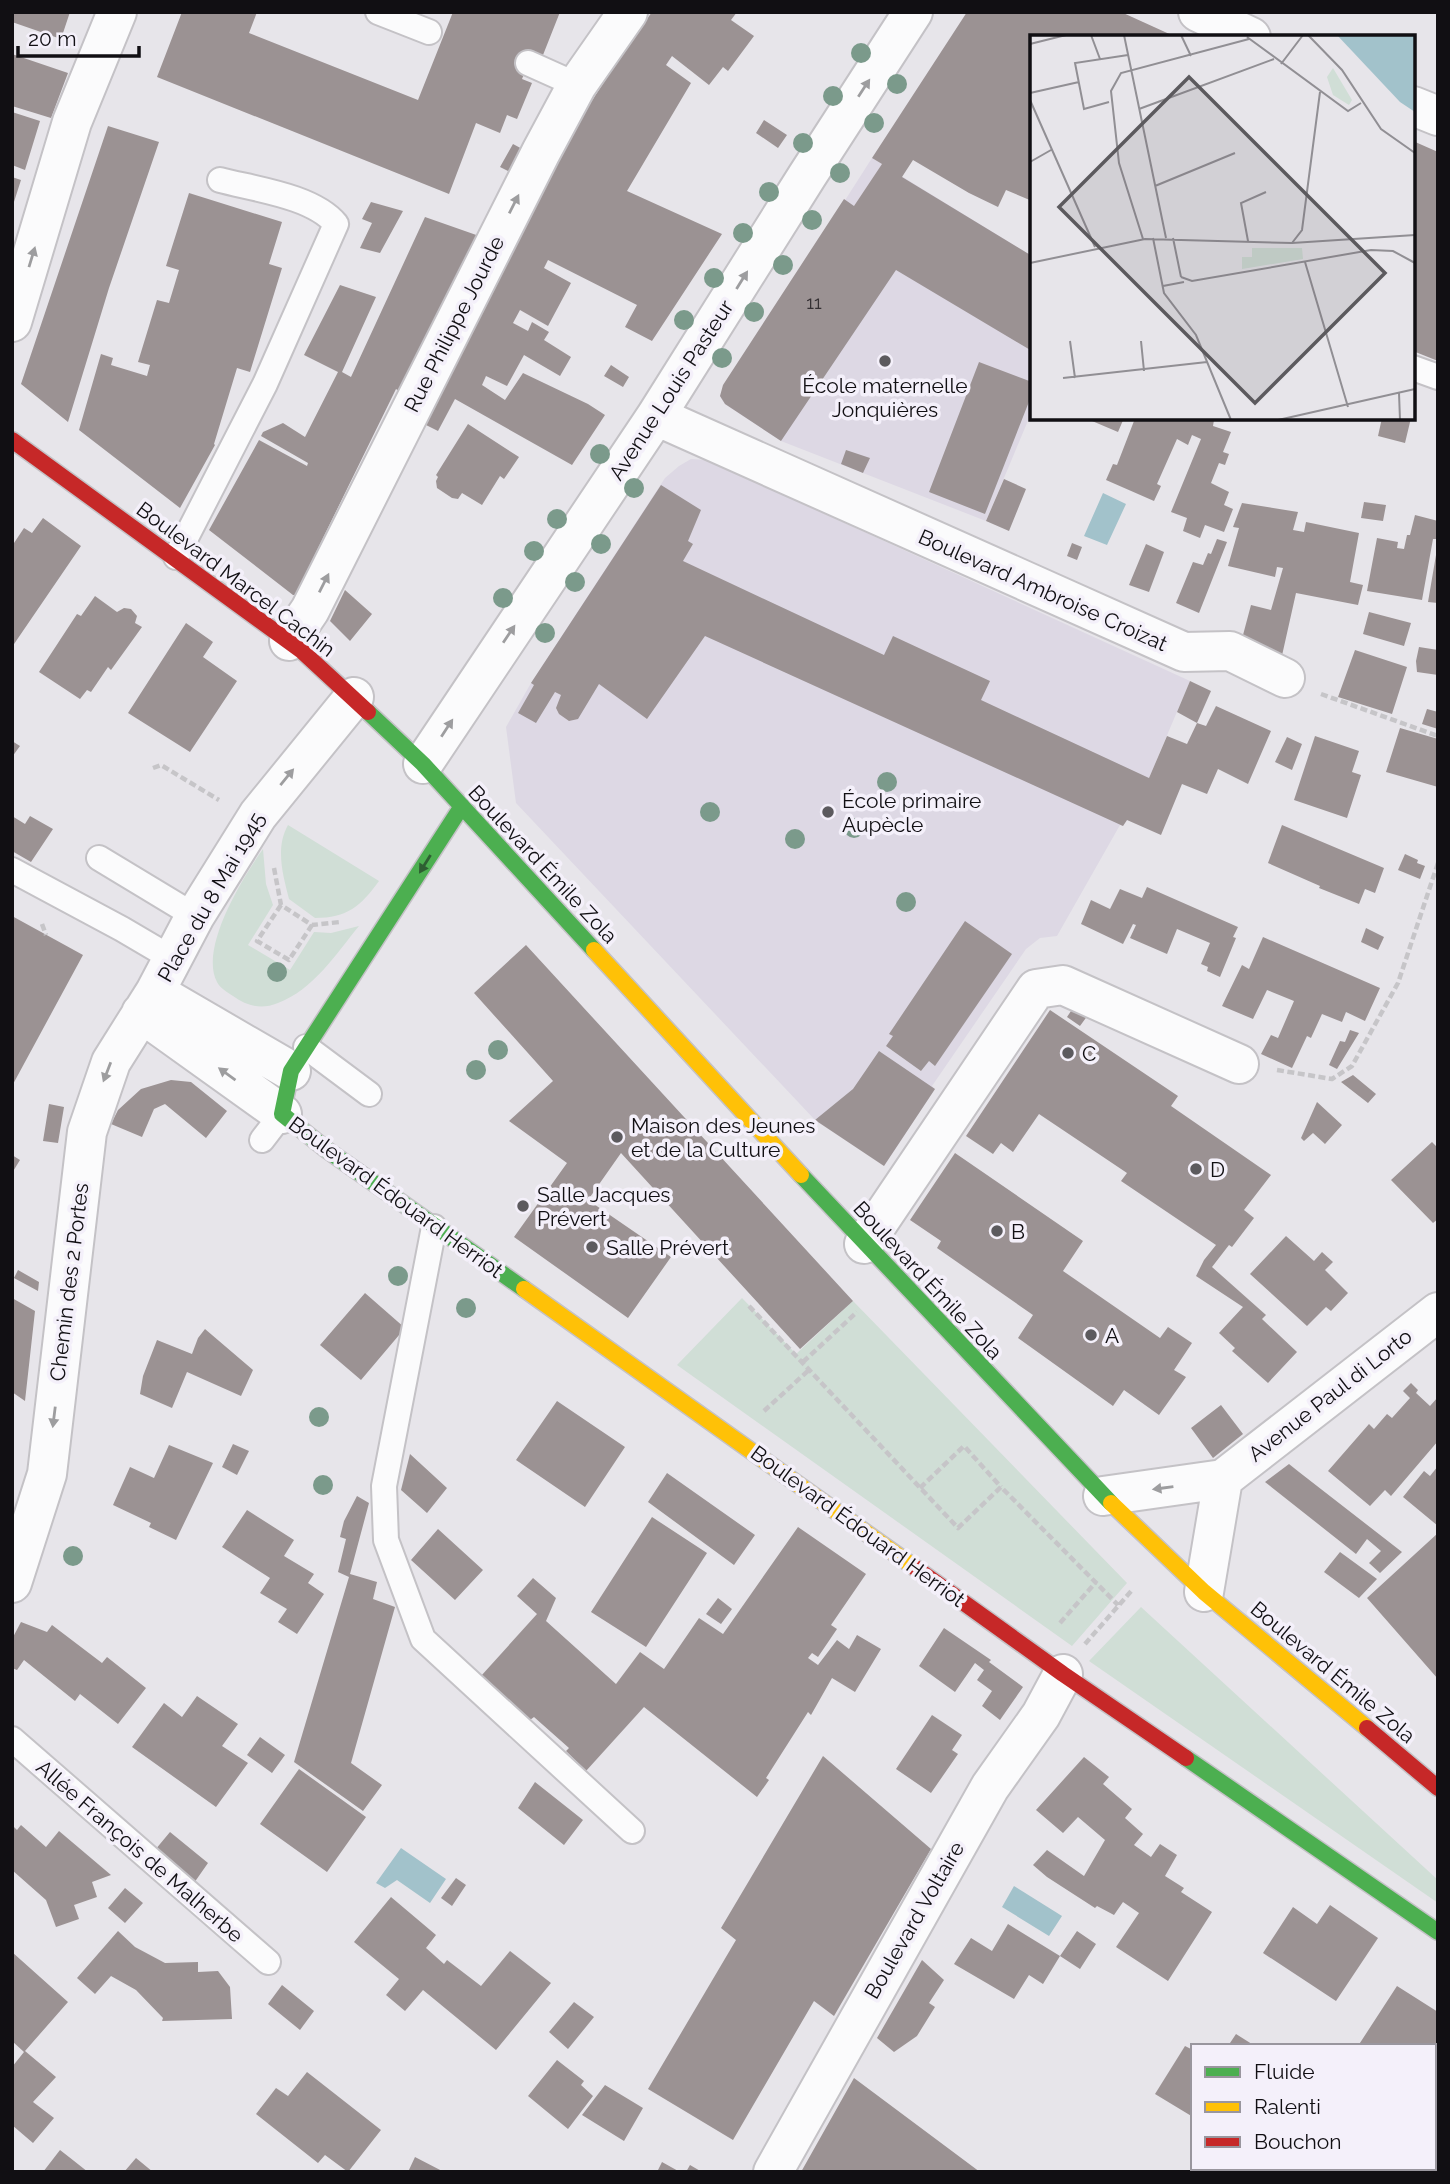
<svg xmlns="http://www.w3.org/2000/svg" width="1450" height="2184" font-family="Raleway,sans-serif">
<rect width="100%" height="100%" fill="#e7e5ea"/>
<path fill="#ddd8e4" d="M872,158L1032,256V411L986,521L781,441L725,404L720,396Z
M691,459L707,460L1190,681L1149,778L1127,820L1123,826L1120,825L1057,936L1040,938L1026,949L932,1086L935,1089L884,1166L815,1120L516,803L506,727L531,683L665,478L679,466Z"/>
<path fill="#d0ded6" d="M288,825L379,881C361,906 347,918 315,918L289,899C283,875 275,848 288,825Z
M263,849L266,884L273,905L248,945L290,970L314,932L331,933L359,926C336,954 313,990 278,1003C261,1010 247,1006 233,996C227,992 220,988 217,982C199,948 243,877 263,849Z
M742,1298L796,1354L853,1301L1127,1583L1072,1646L677,1365Z
M1141,1607L1438,1880V1903L1089,1661Z"/>
<path fill="#a2c2cb" d="M1103,493L1126,504L1107,545L1084,536Z
M401,1848L446,1879L430,1903L397,1880L385,1888L376,1883Z
M1014,1886L1062,1916L1049,1936L1002,1907Z"/>
<path fill="#9b9293" d="M12,12H70L61,39L12,22Z
M182,12H257L249,33L418,100L453,12H560L543,55L533,52L522,79L532,83L517,119L507,115L500,133L476,123L449,194L157,77Z
M652,12H737L731,20L754,36L728,71L723,67L709,85L672,56L666,65L691,83L627,191L722,234L652,341L625,327L637,305L548,260L544,268L571,283L548,326L520,310L513,323L528,331L532,322L549,332L544,340L571,357L560,376L524,355L507,386L486,376L482,385L505,400L523,373L588,404L605,415L572,465L455,399L438,431L424,424L571,133L626,48Z
M967,12H1121L1176,37H1032V201L1006,190L998,207L969,193L913,160L902,177L1032,256V351L896,270L781,441L725,404L720,396L723,385L844,199L854,206L882,164L872,158Z
M12,54L68,73L51,118L12,106Z
M12,112L40,121L25,170L12,165Z
M764,120L787,135L778,148L756,133Z
M108,126L159,142L109,288L68,422L21,384Z
M1413,141L1438,152V361L1413,351Z
M513,144L526,151L514,174L500,167Z
M12,177L21,180L13,205H12Z
M189,193L282,222L269,264L282,268L250,372L237,368L214,444L215,445L180,508L79,430L101,354L113,358L111,365L147,376L150,365L138,362L157,300L169,303L179,270L166,266Z
M371,202L403,211L380,253L360,248L372,223L362,219Z
M425,217L482,237L402,393L396,389L299,587L295,595H293L209,530L259,440L307,466L308,463L261,436L263,432L283,423L305,437L338,372L304,355L340,285L376,297L342,372L351,377Z
M979,362L1032,382V394L985,514L929,492Z
M611,365L629,377L623,387L604,376Z
M1085,418H1124L1118,432Z
M1129,418H1207L1214,420L1213,426L1231,432L1223,452L1229,454L1225,465L1219,463L1211,483L1229,492L1224,505L1233,509L1224,532L1205,525L1200,538L1183,531L1187,518L1171,512L1201,439L1192,435L1188,445L1177,439L1157,484L1161,486L1154,501L1106,480L1113,464L1117,465L1134,421Z
M1382,418H1411L1405,443L1378,436Z
M468,424L519,457L504,479L500,476L482,505L462,493L458,499L452,498L437,488L436,481L438,477L436,475Z
M846,450L870,458L863,473L841,464Z
M1004,479L1026,489L1009,531L986,521Z
M661,485L701,510L688,541L693,544L683,561L884,655L893,636L990,681L981,700L1149,778L1167,736L1187,744L1197,723L1206,726L1216,706L1271,731L1248,784L1218,769L1207,794L1182,784L1161,835L1127,820L1123,826L705,636L647,719L599,684L578,719L569,721L559,714L556,708L561,695L555,692L536,723L518,713L534,685L531,683Z
M1364,502L1386,505L1383,521L1361,518Z
M1242,503L1298,512L1293,530L1304,532L1306,522L1359,533L1350,582L1363,585L1358,605L1296,593L1281,660L1243,635L1251,605L1271,610L1283,568L1277,567L1275,577L1228,566L1239,528L1233,527Z
M1415,515L1438,521V539H1433L1422,600L1367,591L1377,538L1398,542L1397,548L1404,549L1407,535H1410Z
M43,518L81,546L12,647V546L24,528L32,533Z
M1217,539L1227,542L1199,613L1176,603L1193,562L1203,565L1208,553L1211,554Z
M1072,543L1082,547L1077,560L1067,556Z
M1146,544L1164,552L1149,592L1129,585Z
M1436,555H1438V603L1428,602Z
M345,590L372,614L350,641L330,621Z
M95,596L117,612L124,608L131,609L137,616L135,623L142,627L111,670L108,667L91,692L87,690L80,699L39,672L77,614L81,616Z
M1369,612L1411,623L1404,646L1363,634Z
M186,623L213,642L203,657L237,681L190,752L128,713Z
M1419,647L1438,650V675L1417,672L1416,661Z
M1355,650L1407,667L1392,714L1338,697Z
M1190,681L1211,691L1197,723L1177,712Z
M1427,709L1438,712V729L1422,724Z
M1400,728L1438,739V787L1386,772Z
M1315,736L1359,751L1352,772L1361,775L1347,818L1294,800Z
M1287,737L1302,744L1292,770L1275,762Z
M12,741L20,746L12,757Z
M12,816L25,824L30,816L53,829L31,862L12,851Z
M1282,825L1384,868L1375,893L1365,889L1359,904L1319,888L1320,886L1268,863Z
M1405,854L1418,860L1417,863L1425,866L1420,879L1398,870Z
M1147,887L1238,927L1233,937L1236,938L1220,977L1207,971L1208,967L1201,964L1210,943L1177,929L1167,954L1130,938L1136,925L1133,924L1123,944L1081,924L1091,900L1110,909L1120,889L1142,898Z
M12,916L83,955L12,1086Z
M965,921L1012,954L935,1066L929,1061L921,1071L886,1046L893,1036L889,1034Z
M1366,928L1384,937L1378,950L1361,942Z
M1263,937L1380,988L1365,1021L1346,1012L1342,1022L1322,1014L1311,1038L1307,1036L1292,1068L1261,1054L1271,1035L1278,1038L1294,1001L1267,990L1253,1019L1222,1006L1242,965L1249,969Z
M526,945L853,1301L800,1349L621,1153L588,1200L671,1257L628,1318L514,1237L567,1163L509,1121L553,1081L474,993Z
M1075,1005L1088,1015L1080,1026L1067,1017Z
M1050,1010L1178,1096L1171,1106L1271,1175L1244,1210L1254,1218L1232,1247L1229,1245L1212,1267L1266,1315L1262,1319L1297,1352L1268,1383L1232,1351L1235,1348L1219,1333L1243,1307L1196,1276L1204,1260L1216,1245L1121,1181L1127,1173L1039,1114L1013,1152L1001,1143L993,1154L966,1136Z
M1350,1030L1359,1033L1337,1069L1329,1065L1340,1041L1345,1042Z
M879,1051L935,1089L884,1166L815,1120L853,1089Z
M1353,1075L1376,1094L1368,1103L1341,1082Z
M171,1080L191,1082L227,1111L206,1138L165,1104L154,1109L142,1137L111,1124L118,1110L141,1089Z
M1317,1102L1342,1125L1325,1144L1313,1133L1304,1141L1301,1138Z
M49,1104L64,1107L58,1143L43,1141Z
M1432,1142L1438,1148V1219L1433,1223L1391,1180Z
M955,1153L1083,1241L1063,1271L1160,1338L1168,1327L1192,1343L1174,1370L1186,1377L1159,1415L1124,1390L1113,1406L1018,1338L1033,1315L937,1248L941,1241L910,1220Z
M12,1155L20,1160L12,1173Z
M1286,1236L1314,1261L1322,1252L1333,1262L1325,1270L1348,1293L1331,1311L1326,1307L1307,1326L1250,1274Z
M18,1270L39,1282L38,1291L14,1278Z
M365,1293L405,1328L361,1380L320,1345Z
M12,1298L35,1311L25,1401L12,1392Z
M205,1329L253,1370L241,1396L187,1372L172,1408L140,1394L143,1376L157,1340L192,1354L198,1338Z
M1411,1383L1418,1390L1416,1393L1430,1406L1438,1397V1441L1391,1496L1385,1490L1370,1506L1328,1471L1369,1424L1374,1429L1387,1414L1392,1418L1410,1398L1403,1391Z
M557,1401L625,1447L585,1507L516,1460Z
M1221,1405L1243,1434L1213,1458L1191,1428Z
M233,1444L249,1451L237,1475L222,1467Z
M169,1445L213,1463L176,1540L149,1527L151,1523L113,1505L130,1467L154,1478Z
M410,1454L447,1488L427,1513L401,1490Z
M1289,1464L1299,1472L1402,1552L1380,1573L1369,1563L1381,1551L1367,1539L1356,1554L1265,1482Z
M1438,1466V1526L1403,1497L1424,1471L1430,1476Z
M667,1473L755,1535L734,1565L648,1502Z
M357,1496L369,1503L350,1574L377,1582L373,1599L395,1607L351,1763L382,1785L363,1811L294,1762L349,1577L338,1572L346,1539L340,1537L344,1521Z
M247,1510L294,1540L284,1556L314,1574L308,1583L324,1594L297,1634L278,1622L287,1609L260,1593L270,1578L222,1547Z
M652,1517L707,1553L646,1647L591,1612Z
M798,1527L866,1574L831,1625L837,1629L818,1657L812,1653L808,1658L818,1665L837,1640L849,1649L857,1635L881,1649L855,1692L832,1678L811,1715L808,1712L766,1778L769,1780L757,1797L644,1707L586,1771L566,1751L569,1748L534,1717L530,1720L481,1676L537,1614L517,1596L533,1578L556,1598L546,1621L616,1684L640,1652L664,1669L699,1618L723,1634Z
M438,1529L483,1570L455,1600L411,1560Z
M1438,1533V1679L1367,1598Z
M1340,1552L1377,1579L1359,1598L1324,1572Z
M718,1598L732,1609L721,1624L706,1614Z
M21,1622L47,1632L52,1625L102,1663L107,1657L146,1688L118,1724L80,1694L75,1701L24,1660L17,1670L12,1668V1639Z
M944,1628L991,1660L989,1662L1023,1687L1000,1720L982,1706L992,1691L977,1680L984,1670L975,1663L955,1692L919,1666Z
M197,1696L238,1724L222,1746L248,1763L216,1807L132,1747L164,1703L182,1717Z
M932,1715L962,1735L952,1750L958,1754L931,1793L896,1769Z
M260,1737L285,1755L272,1773L247,1755Z
M823,1756L931,1849L834,2016L814,2001L733,2140L648,2089L736,1940L721,1928Z
M1084,1757L1109,1777L1103,1784L1132,1809L1125,1818L1143,1834L1134,1845L1151,1857L1160,1844L1177,1855L1165,1876L1184,1888L1181,1892L1212,1912L1168,1981L1116,1947L1139,1913L1123,1902L1114,1915L1097,1906L1095,1908L1047,1877L1033,1865L1047,1850L1084,1876L1105,1840L1078,1817L1063,1833L1036,1810Z
M299,1769L366,1817L327,1872L260,1824Z
M535,1782L583,1820L564,1845L518,1808Z
M12,1825L17,1830L21,1825L46,1847L59,1831L111,1875L92,1882L97,1897L74,1905L79,1919L56,1927L46,1900L12,1870Z
M170,1832L208,1863L194,1883L155,1850Z
M456,1878L466,1885L452,1906L441,1898Z
M125,1888L143,1903L125,1923L108,1908Z
M391,1897L436,1935L426,1948L444,1964L447,1960L481,1986L510,1951L551,1983L496,2050L423,1990L405,2011L386,1995L399,1979L354,1942Z
M1330,1905L1378,1938L1336,2001L1263,1953L1293,1907L1317,1924Z
M1008,1924L1060,1956L1043,1984L1029,1975L1014,1999L954,1964L971,1938L992,1951Z
M118,1931L135,1947L165,1963L198,1962V1972L218,1971L230,1987L232,2019L162,2021L163,2018L136,1990L111,1976L95,1994L77,1978Z
M1077,1931L1096,1944L1080,1969L1060,1956Z
M12,1952L68,2002L25,2051L56,2077L33,2102L54,2118L33,2143L12,2125V2067L24,2052L12,2041Z
M922,1960L944,1980L929,2003L935,2007L917,2036L894,2052L877,2038Z
M282,1985L314,2011L300,2030L268,2004Z
M1397,1986L1438,2012V2064L1434,2069V2046H1358Z
M574,2002L594,2017L568,2049L549,2032Z
M1236,2034L1255,2046H1228Z
M1185,2046L1193,2050V2117L1155,2094Z
M557,2060L584,2081L581,2085L593,2096L568,2129L528,2096Z
M307,2072L381,2130L348,2172L325,2155L318,2163L256,2114L276,2088L288,2096Z
M854,2078L980,2172H801Z
M605,2085L643,2108L624,2141L582,2115Z
M60,2150L69,2157L88,2172H43Z
M415,2157L444,2172H408Z
M136,2158L153,2172H124Z
M662,2162L680,2172H657Z
M690,2165L702,2172H686Z
M1231,2168H1305L1310,2172H1229Z"/>
<g fill="none" stroke-linecap="round" stroke-linejoin="round">
<defs>
<path id="lane" d="M378,12L429,32
M528,63L577,85
M1413,368L1438,377
M176,557L265,384L336,224C313,196 254,189 220,180
M99,858L195,916
M12,870L122,929L173,959
M306,1047L369,1094
M262,1140L282,1114
M434,1227L384,1486L386,1540L423,1639L632,1831
M12,1739L268,1962"/>
<path id="street" d="M1198,12L1251,37
M1413,106L1438,116
M12,322L72,122L117,12
M656,416L1184,652L1230,651L1285,678
M289,641L310,610L541,152L577,85L628,12
M423,764L656,416L807,176L913,12
M155,992L291,1071
M141,1013L282,1114
M864,1244L1036,989L1063,985L1239,1064
M1103,1496L1223,1479L1438,1312
M12,1583L47,1474L87,1132L111,1062L155,992L195,916L258,815L354,697
M1204,1592L1223,1479
M773,2172L990,1787L1041,1715L1063,1674"/>
<path id="fast" d="M368,712L423,764L594,950
M462,806L291,1071L282,1114L327,1150L524,1289
M801,1175L1111,1503
M1186,1758L1438,1932"/>
<path id="slow" d="M594,950L801,1175
M524,1289L914,1567
M1111,1503L1204,1592L1367,1728"/>
<path id="jam" d="M12,440L302,651L368,712
M914,1567L1063,1674L1186,1758
M1367,1728L1438,1788"/>
</defs>
<use href="#lane" stroke="#c4c2c6" stroke-width="28"/>
<use href="#street" stroke="#c4c2c6" stroke-width="42"/>
<use href="#fast" stroke="#c4c2c6" stroke-width="19"/>
<use href="#slow" stroke="#c4c2c6" stroke-width="19"/>
<use href="#jam" stroke="#c4c2c6" stroke-width="19"/>
<path stroke="#c6c5c8" stroke-width="4.5" stroke-dasharray="7 3.5" stroke-linecap="butt" d="M1321,694L1438,736
M153,768L161,765L219,800
M274,868L281,905L312,925L340,922
M281,905L257,941L289,960L312,925
M42,924L46,935
M1277,1070L1332,1079L1352,1066L1398,983L1438,863
M749,1306L958,1528L1001,1487L1118,1605
M803,1362L857,1312
M764,1411L810,1369
M920,1488L964,1446L1001,1487
M1060,1623L1096,1582
M1085,1644L1133,1589"/>
<use href="#lane" stroke="#fbfbfc" stroke-width="24"/>
<use href="#street" stroke="#fbfbfc" stroke-width="38"/>
<use href="#fast" stroke="#4caf50" stroke-width="16"/>
<use href="#slow" stroke="#ffc107" stroke-width="16"/>
<use href="#jam" stroke="#c62828" stroke-width="16"/>
</g>
<g fill="#7b9a8b">
<circle cx="861" cy="53" r="10"/>
<circle cx="897" cy="84" r="10"/>
<circle cx="833" cy="96" r="10"/>
<circle cx="874" cy="123" r="10"/>
<circle cx="803" cy="143" r="10"/>
<circle cx="840" cy="173" r="10"/>
<circle cx="769" cy="192" r="10"/>
<circle cx="812" cy="220" r="10"/>
<circle cx="743" cy="233" r="10"/>
<circle cx="783" cy="265" r="10"/>
<circle cx="714" cy="278" r="10"/>
<circle cx="754" cy="312" r="10"/>
<circle cx="684" cy="320" r="10"/>
<circle cx="722" cy="358" r="10"/>
<circle cx="600" cy="454" r="10"/>
<circle cx="634" cy="488" r="10"/>
<circle cx="557" cy="519" r="10"/>
<circle cx="601" cy="544" r="10"/>
<circle cx="534" cy="551" r="10"/>
<circle cx="575" cy="582" r="10"/>
<circle cx="503" cy="598" r="10"/>
<circle cx="545" cy="633" r="10"/>
<circle cx="887" cy="782" r="10"/>
<circle cx="710" cy="812" r="10"/>
<circle cx="854" cy="828" r="10"/>
<circle cx="795" cy="839" r="10"/>
<circle cx="906" cy="902" r="10"/>
<circle cx="277" cy="972" r="10"/>
<circle cx="498" cy="1050" r="10"/>
<circle cx="476" cy="1070" r="10"/>
<circle cx="398" cy="1276" r="10"/>
<circle cx="466" cy="1308" r="10"/>
<circle cx="319" cy="1417" r="10"/>
<circle cx="323" cy="1485" r="10"/>
<circle cx="73" cy="1556" r="10"/>
</g>
<defs><path id="oneway-solid" d="M-6-.8H1V-3.2L6.5 0L1 3.2V.8H-6Z" transform="scale(1.75)"/></defs>
<g fill="#9d9d9f">
<use href="#oneway-solid" transform="translate(864 88) rotate(-57)"/>
<use href="#oneway-solid" transform="translate(514 204) rotate(-63)"/>
<use href="#oneway-solid" transform="translate(32 257) rotate(-73)"/>
<use href="#oneway-solid" transform="translate(742 280) rotate(-58)"/>
<use href="#oneway-solid" transform="translate(324 583) rotate(-63)"/>
<use href="#oneway-solid" transform="translate(509 634) rotate(-56)"/>
<use href="#oneway-solid" transform="translate(447 728) rotate(-57)"/>
<use href="#oneway-solid" transform="translate(287 777) rotate(-51)"/>
<use href="#oneway-solid" transform="translate(107 1072) rotate(111)"/>
<use href="#oneway-solid" transform="translate(227 1074) rotate(-144)"/>
<use href="#oneway-solid" transform="translate(54 1417) rotate(97)"/>
<use href="#oneway-solid" transform="translate(1163 1488) rotate(172)"/>
</g>
<use fill="#2e5f32" href="#oneway-solid" transform="translate(425 864) rotate(122)"/>
<g fill="#5c5a5e" stroke="#f4f0fa" stroke-width="2.5">
<circle cx="885" cy="361" r="7"/>
<circle cx="828" cy="812" r="7"/>
<circle cx="1068" cy="1053" r="7"/>
<circle cx="617" cy="1137" r="7"/>
<circle cx="1196" cy="1169" r="7"/>
<circle cx="523" cy="1206" r="7"/>
<circle cx="997" cy="1231" r="7"/>
<circle cx="592" cy="1247" r="7"/>
<circle cx="1091" cy="1335" r="7"/>
</g>
<g text-anchor="middle" dominant-baseline="central" stroke-width="7" stroke-linejoin="round" paint-order="stroke">
<g font-size="18" fill="#343033">
<text x="814" y="302">11</text>
</g>
<g font-size="21" fill="#110f13" stroke="#f4f0fa">
<text transform="translate(454 324) rotate(-63)">Rue Philippe Jourde</text>
<text transform="translate(671 390) rotate(-57)">Avenue Louis Pasteur</text>
<text transform="translate(236 579) rotate(37)">Boulevard Marcel Cachin</text>
<text transform="translate(1043 590) rotate(24)">Boulevard Ambroise Croizat</text>
<text transform="translate(543 864) rotate(47)">Boulevard Émile Zola</text>
<text transform="translate(211 897) rotate(-60)">Place du 8 Mai 1945</text>
<text transform="translate(396 1197) rotate(36)">Boulevard Édouard Herriot</text>
<text transform="translate(928 1280) rotate(47)">Boulevard Émile Zola</text>
<text transform="translate(69 1282) rotate(-83)">Chemin des 2 Portes</text>
<text transform="translate(1330 1395) rotate(-38)">Avenue Paul di Lorto</text>
<text transform="translate(858 1526) rotate(36)">Boulevard Édouard Herriot</text>
<text transform="translate(1333 1672) rotate(40)">Boulevard Émile Zola</text>
<text transform="translate(140 1851) rotate(41)">Allée François de Malherbe</text>
<text transform="translate(914 1920) rotate(-60)">Boulevard Voltaire</text>
</g>
<g font-size="21" fill="#110f13" stroke="#f4f0fa" text-anchor="start">
<text x="885" y="385" text-anchor="middle">École maternelle<tspan x="885" dy="24">Jonquières</tspan></text>
<text x="842" y="800">École primaire<tspan x="842" dy="24">Aupècle</tspan></text>
<text x="1082" y="1053">C</text>
<text x="631" y="1125">Maison des Jeunes<tspan x="631" dy="24">et de la Culture</tspan></text>
<text x="1210" y="1169">D</text>
<text x="537" y="1194">Salle Jacques<tspan x="537" dy="24">Prévert</tspan></text>
<text x="1011" y="1231">B</text>
<text x="606" y="1247">Salle Prévert</text>
<text x="1105" y="1335">A</text>
</g>
</g>
<g transform="translate(1030 35)">
<rect width="385" height="385" fill="#e7e5ea"/>
<path d="M303,33L322,65L319,70L303,60L297,42ZM222,213H272L273,224L212,234V222H222Z" fill="#d0ded6"/>
<path d="M307,0H385V77L370,67Z" fill="#a2c2cb"/>
<path fill="none" stroke="#918f94" stroke-width="2" d="M61,0L70,24M94,0L136,203M151,0L161,21M278,0L312,35L351,94L385,118M217,2L318,76L331,68M0,9L36,0M251,29L273,0M0,58L49,47M0,65L65,212M79,67L54,74L45,28L98,20M109,74L244,24M0,127L21,115M125,151L205,118M123,203L134,258L166,300L201,385M143,203L151,242M113,204L89,128L81,56L91,38L219,4M218,206L211,168L236,157M262,208L272,195L290,57M275,227L318,372M0,228L115,204L262,208L385,200M151,242L162,246L341,215L363,216L385,228M133,251L154,247M40,306L45,343M111,306L114,336M33,343L177,327M369,358L370,385M248,385L385,354"/>
<path fill="#5c5a5e" fill-opacity="0.15" stroke="#5c5a5e" stroke-width="3.5" d="M159,42L355,238L225,368L29,172Z"/>
<rect width="385" height="385" fill="none" stroke="#110f13" stroke-width="3.5"/>
</g>
<rect width="1450" height="2184" fill="none" stroke="#110f13" stroke-width="28"/>
<rect x="1191" y="2044" width="245" height="126" fill="#f4f0fa" stroke="#99969e" stroke-width="2"/>
<rect x="1205" y="2067" width="35" height="10" fill="#4caf50" stroke="#99969e" stroke-width="2"/>
<text x="1254" y="2079" font-size="21" fill="#110f13">Fluide</text>
<rect x="1205" y="2102" width="35" height="10" fill="#ffc107" stroke="#99969e" stroke-width="2"/>
<text x="1254" y="2114" font-size="21" fill="#110f13">Ralenti</text>
<rect x="1205" y="2137" width="35" height="10" fill="#c62828" stroke="#99969e" stroke-width="2"/>
<text x="1254" y="2149" font-size="21" fill="#110f13">Bouchon</text>
<path d="M18 46v10h121v-10" fill="none" stroke="#110f13" stroke-width="3.5"/>
<text x="28" y="46" font-size="21" fill="#110f13" stroke="#f4f0fa" stroke-width="5" paint-order="stroke">20 m</text>
</svg>
